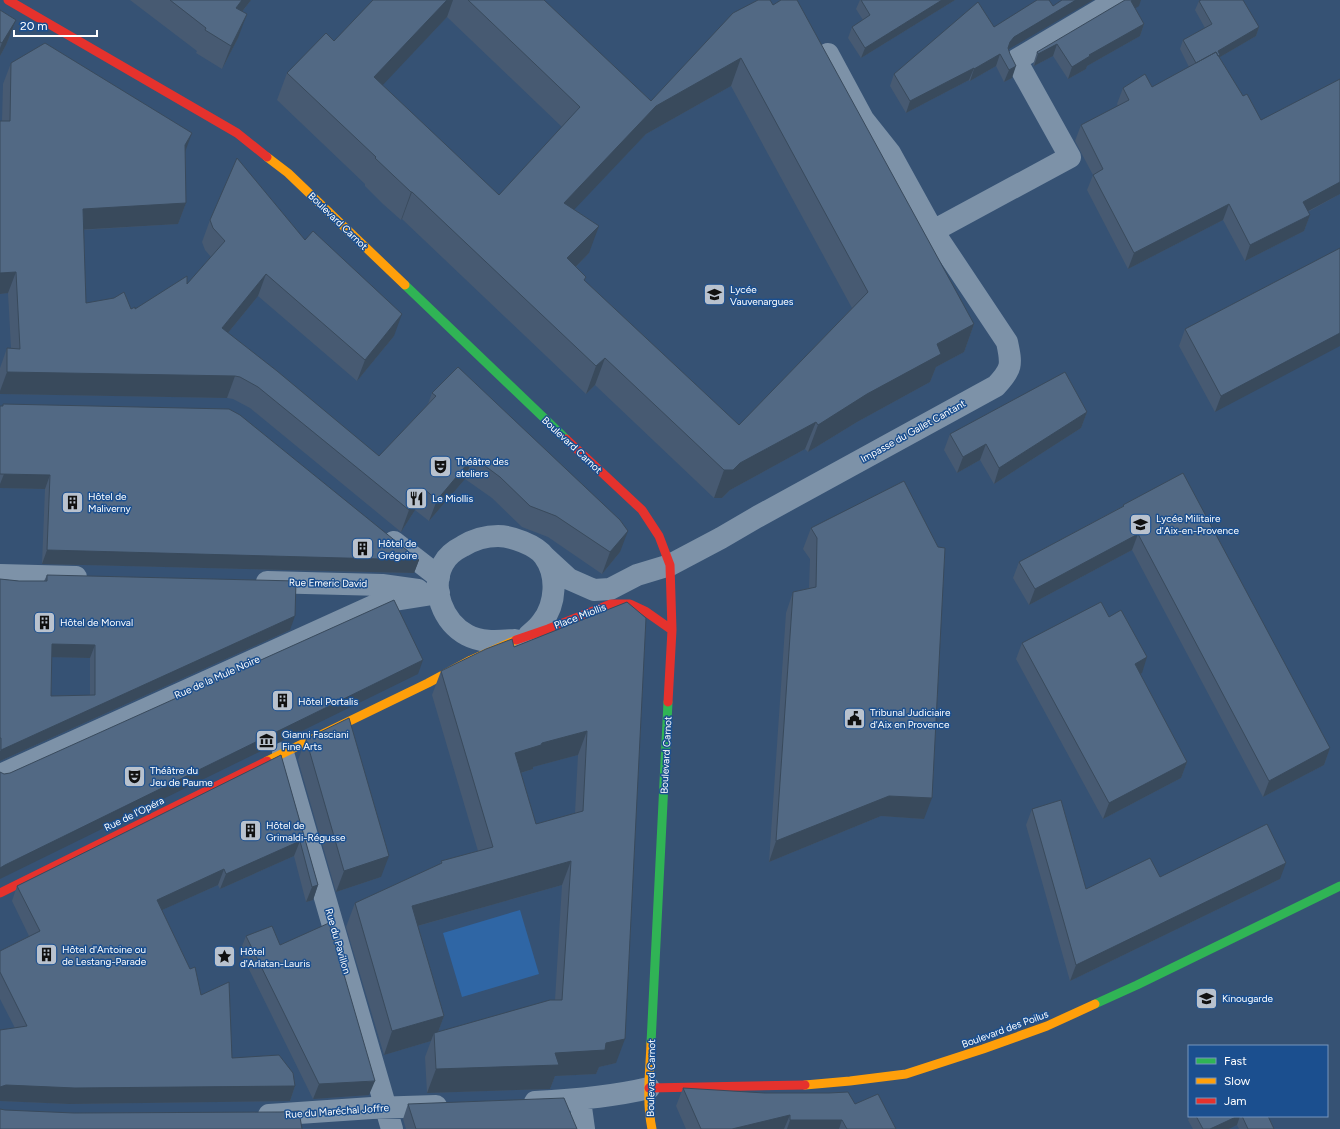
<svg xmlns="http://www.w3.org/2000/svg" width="1340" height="1129" font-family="Figtree,sans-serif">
<rect width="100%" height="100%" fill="#365274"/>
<path fill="#2f66a5" d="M520,910L539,974L462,997L443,933Z"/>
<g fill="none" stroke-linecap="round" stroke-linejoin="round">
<path stroke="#7d92a8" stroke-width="22" d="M933,231L1070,157L1016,60L1117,0
M394,542L439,577
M544,556L569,579L594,590L610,589L637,575L670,565L721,538L757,517L996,386C1012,369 1012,365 1007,342L933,231L890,153L863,119L828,54
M0,575L76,577
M267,582L382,585L418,590
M515,640C498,641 482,643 467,635C443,622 430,589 443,564C447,556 455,550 463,546C473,540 486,536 498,536C511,536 536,545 544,556C558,575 556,604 542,622C539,627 534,631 529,635
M283,753L392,1129
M0,775L382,602L439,593
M580,1100L584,1129
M535,1102C574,1100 611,1097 649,1088
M269,1115L372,1108L436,1106"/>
<path stroke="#30b455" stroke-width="9" d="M405,285L566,439
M1095,1004L1137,985L1340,886
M651,1043L668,702"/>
<path stroke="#ff9f0a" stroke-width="9" d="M267,157L288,173L405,285
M267,761L428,683L471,660L516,640
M651,1043C650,1071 646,1101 652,1129
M805,1085L850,1081L906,1074L983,1049L1047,1026L1095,1004"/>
<path stroke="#e5322d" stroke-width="9" d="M8,0L237,133L267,157
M566,439L642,510L659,536L670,565L672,630L668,702
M516,640L548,629L611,604H630L645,611L672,630
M0,893L267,761
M649,1088L805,1085"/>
</g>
<path fill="#475a72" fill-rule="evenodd" d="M130,0H251L242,12L238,38L222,69L196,53L197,51Z
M373,0H544L651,101L773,5L974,324L964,352L936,367L930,382L857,422L808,452L805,449L730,490L722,498H714L595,385L586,394L402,219L401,220L383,204L365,186V184L277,100L287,73L334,41ZM447,17L562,127L499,195L382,85ZM731,86L852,308L739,425L585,281L576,267L589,253L574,209L646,134Z
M860,0H955L861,58L848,38L852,27L863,20L856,9Z
M1199,1L1259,27L1256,36L1220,57L1219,58L1243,96L1261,120L1340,194L1308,212L1310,215L1304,231L1245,261L1223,220L1128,269L1087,190L1093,175L1075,141L1081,125L1118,106L1117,104L1123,88L1152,87L1189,67L1180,49L1183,40L1205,28L1195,10Z
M1139,6L1135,8L1144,24L1140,36L1087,66L1086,69L1068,79L1053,56L1034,66L1033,65L1037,52Z
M0,10L16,20L6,45L0,56Z
M994,27L1009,49V50L1012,78L1004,82L996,66L970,81L969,80L906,113L890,86L894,74Z
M11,63L185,153L186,203L178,224L83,230L86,303L131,309H135L187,284L211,257L205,250L202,242L210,220L305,240L394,336L357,381L258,296L228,333L379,456L428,404L432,393L620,552L602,574L548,537L522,527L492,498L465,479L429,521L415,510L401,532L250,408L233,399L227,398L0,394V368L7,348H11L8,293L0,294V121H2L3,84Z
M1340,248L1215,412L1179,346L1185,329Z
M3,404L419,560L414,573L42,564L45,489L0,488V407L3,406Z
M1087,412L1081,428L994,484L980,460L957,473L944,450L950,434Z
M904,481L924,819L881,816L769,862L786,613L793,592L809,588L810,559L803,549L811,528Z
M1123,505L1330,748L1324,765L1263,797L1132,550L1029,605L1013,578L1019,562L1123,506Z
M47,575L290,630L0,761V579L19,581H44ZM52,657L90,658V695L51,696Z
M627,602L616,1063L599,1067L596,1074L555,1076L550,1089L427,1093L425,1057L431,1041L384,1055L346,927L355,903L440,864L441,861L478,851L432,695L441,671L514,647ZM578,755L575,813L536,824L521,773L533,769V767ZM562,885L555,1000L438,1032L444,1016L418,926Z
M1022,643L1142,673L1140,674L1187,762L1181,778L1103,819L1016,659Z
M306,739L381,877L336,892L298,760Z
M281,755L318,885L313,900L306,902L294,856L220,889L218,885L162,910L201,995L232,1058L295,1086L290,1101L69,1104L0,1101L15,1028L0,999V951L29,936L12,901L17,886Z
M1032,809L1086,889L1160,877L1280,879L1070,981L1026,825Z
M246,936L280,945L369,1095L313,1099L240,951Z
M683,1088L855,1104L896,1129H686L676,1106Z
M408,1104L577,1129H406L403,1119Z
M1190,1116H1268L1274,1129H1239L1237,1125L1229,1129H1193L1188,1120Z"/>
<path fill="#394a5c" d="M242,0H251L227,31L236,8Z
M447,0H453L447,17L364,105L374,77Z
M942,0H955L861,58L865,48Z
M1076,0H1093L1009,49L1005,54L1010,42L1014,37Z
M1133,0H1141L1139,6L1126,14L1131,1Z
M247,14L238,38L222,69L231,46Z
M16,20L6,45L0,56V48L2,43Z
M1144,24L1140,36L1087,66L1086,69L1068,79L1072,67L1089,55Z
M1259,27L1256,36L1220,57L1217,65L1218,51Z
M1057,44L1053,56L1034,66L1038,54Z
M1000,54L996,66L970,81L974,69Z
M741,58L731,86L646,134L554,231L564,203L656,106Z
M1016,66L1012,78L1004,82L1009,70Z
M974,68L969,80L906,113L910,101Z
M192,133L184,155L185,145Z
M1340,182V194L1297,217L1303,202Z
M411,192H412L402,219L401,220Z
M186,203L178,224L75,230L83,209Z
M1229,204L1223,220L1128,269L1134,253Z
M1310,215L1304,231L1245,261L1250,245Z
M599,226L589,253L557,286L567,258Z
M16,272L8,293L0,294V273Z
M266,274L258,296L214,350L222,328Z
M402,314L394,336L357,381L365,360Z
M974,324L964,352L936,367L930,382L857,422L808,452L818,425L937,344Z
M1340,333V346L1215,412L1221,396Z
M605,358L595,385L586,394L596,366Z
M7,372L235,376L227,398L0,394V391Z
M1087,412L1081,428L994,484L999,468Z
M816,422L805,449L730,490L722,498H714L724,470L740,463Z
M986,444L980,460L957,473L963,457Z
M473,457L465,479L429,521L437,500Z
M4,474L50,475L45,489L0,488V484Z
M423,488L415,510L401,532L409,510Z
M628,531L620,552L602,574L610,552Z
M1138,534L1132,550L1029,605L1035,589Z
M47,550L419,560L414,573L42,564Z
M295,616L290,630L0,761V751L1,750Z
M52,644L95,645L90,658L47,657Z
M1147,657L1142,673L1129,680L1135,664Z
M423,660L418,674L0,879V868L5,865Z
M587,731L578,755L533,767V769L507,777L515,753L542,743Z
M1330,748L1324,765L1263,797L1269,781Z
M1187,762L1181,778L1103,819L1109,803Z
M889,796L932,798L924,819L881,816L769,862L776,841Z
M300,841L294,856L220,889L226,874Z
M389,856L381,877L336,892L344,871Z
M571,861L562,885L403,930L412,906Z
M1286,863L1280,879L1070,981L1076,965Z
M224,869L218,885L151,915L157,900Z
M318,885L313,900L306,902L312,887Z
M444,1016L435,1040L434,1033L431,1041L384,1055L392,1031Z
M625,1039L616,1063L599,1067L596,1074L555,1076L550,1089L427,1093L436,1069L555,1053Z
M375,1081L369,1095L313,1099L319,1084Z
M6,1085L295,1086L290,1101L69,1104L0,1101V1087Z
M790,1115L784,1129H732Z
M1238,1116H1240L1237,1125L1229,1129H1210Z
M790,1120H842L839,1129H787Z"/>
<path fill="#526984" stroke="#394a5c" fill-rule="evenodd" d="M170,0H242L236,8L247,14L231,46L205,30L206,28Z
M373,0H447L374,77L499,195L580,107L468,0H544L651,101L733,13L758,0H770L773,5L781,0H797L974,324L937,344L941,354L867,394L818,425L816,422L740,463L733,470H724L605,358L596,366L412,192H411L394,176L375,158L376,157L287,73L326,33L334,41ZM741,58L868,292L739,425L584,280L586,277L567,258L599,226L564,203L656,106Z
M861,0H942L865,48L852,27L870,15Z
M1037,0H1049L1053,6L1062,0H1076L1014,37L1010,42L1008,48L1010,54L1016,66L1009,70L1000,54L974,69V68L910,101L894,74L978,2L994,27Z
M1125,0H1133L1131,1L1144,24L1089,55L1090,56L1072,67L1057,44L1038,54L1037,52Z
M1201,0H1243L1259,27L1218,51L1220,55L1218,56L1216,52L1196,63L1183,40L1212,24L1199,1Z
M0,10L16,20L2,43L0,42Z
M45,43L192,133L185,145L186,203L83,209L86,303L114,298L124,292L131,309L135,307V309L187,276V284L225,241L213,228L210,220L237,158L305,240L313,231L402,314L365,360L266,274L222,328L277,371L379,456L436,396L432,393L458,367L620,520L628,531L610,552L556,516L530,506L500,477L473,457L437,500L423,488L409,510L258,387L240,377L235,376L7,372V348L20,349L16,272L0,273V121H10L11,63Z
M1216,52L1243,96L1247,94L1261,120L1340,79V182L1303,202L1310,215L1250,245L1229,204L1134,253L1093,175L1103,169L1081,125L1129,100L1123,88L1145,74L1152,87Z
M1340,248V333L1221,396L1185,329Z
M1065,372L1087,412L999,468L986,444L963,457L950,434Z
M3,404L229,409L240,415L419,560L47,550L50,475L0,474V406H3Z
M1183,473L1330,748L1269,781L1138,534L1035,589L1019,562L1124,506L1123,505Z
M904,481L938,547L945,548L932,798L889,796L776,841L793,592L816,587L817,538L811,528Z
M47,575L296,581L295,616L1,750V738H0V579L19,581H47ZM52,644L95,645V695L51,696Z
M394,600L423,660L5,865L0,868V772L4,774L10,773Z
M627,602L646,618L625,1039L606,1043L605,1050L555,1053L559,1065L436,1069L434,1033L550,1000H562L571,861L412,906L444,1016L392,1031L355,903L442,863L441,861L493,847L441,671L486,649L512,639L514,647ZM587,731L583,811L536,824L515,753L541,745L542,743Z
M1101,602L1109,617L1121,610L1147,657L1135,664L1187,762L1109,803L1022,643Z
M349,718L389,856L344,871L306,739Z
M281,755L318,885L312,887L300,841L226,874L224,869L157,900L190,969L195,967L201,995L229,982L232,1058L279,1055L293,1073L295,1086L75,1088L6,1085L0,1087V1030L27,1026L0,972V951L40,931L17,886Z
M1061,800L1086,889L1150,858L1160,877L1267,824L1286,863L1076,965L1032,809Z
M329,923L375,1081L319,1084L246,936L272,926L280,945Z
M683,1088L765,1093H829L848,1092L855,1104L878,1094L896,1129H847L842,1120H790V1115L732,1129H701Z
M564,1098L577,1129H416L408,1104Z
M0,1109L5,1110L74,1113L280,1112L299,1111L302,1129H0Z
M1196,1116H1238L1210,1129H1203Z
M1242,1116H1268L1274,1129H1248Z"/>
<defs>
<symbol id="school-square" viewBox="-11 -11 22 22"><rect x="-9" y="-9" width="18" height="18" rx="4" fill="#b9c2ce" stroke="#1b4f8f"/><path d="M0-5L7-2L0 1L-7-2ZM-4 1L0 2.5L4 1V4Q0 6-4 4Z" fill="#111"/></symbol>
<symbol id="theatre-square" viewBox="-11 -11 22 22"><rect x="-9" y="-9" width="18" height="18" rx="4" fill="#b9c2ce" stroke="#1b4f8f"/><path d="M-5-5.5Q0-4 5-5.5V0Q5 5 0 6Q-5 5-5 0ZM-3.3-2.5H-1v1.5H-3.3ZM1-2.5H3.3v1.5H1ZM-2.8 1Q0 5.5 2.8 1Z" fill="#111"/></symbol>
<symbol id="restaurant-square" viewBox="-11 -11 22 22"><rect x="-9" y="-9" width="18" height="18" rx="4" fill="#b9c2ce" stroke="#1b4f8f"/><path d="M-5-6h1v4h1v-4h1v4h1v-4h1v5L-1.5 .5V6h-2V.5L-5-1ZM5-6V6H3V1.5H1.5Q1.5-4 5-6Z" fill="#111"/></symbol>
<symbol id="building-square" viewBox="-11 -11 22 22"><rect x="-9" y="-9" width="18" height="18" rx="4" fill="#b9c2ce" stroke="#1b4f8f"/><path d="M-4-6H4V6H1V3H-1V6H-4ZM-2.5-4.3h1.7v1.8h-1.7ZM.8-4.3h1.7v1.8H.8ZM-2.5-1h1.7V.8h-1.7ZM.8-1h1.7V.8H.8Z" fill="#111"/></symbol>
<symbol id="civic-square" viewBox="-11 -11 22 22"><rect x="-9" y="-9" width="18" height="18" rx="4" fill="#b9c2ce" stroke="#1b4f8f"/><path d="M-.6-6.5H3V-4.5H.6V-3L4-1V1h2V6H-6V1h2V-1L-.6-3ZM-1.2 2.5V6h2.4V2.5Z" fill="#111"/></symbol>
<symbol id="museum-square" viewBox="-11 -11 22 22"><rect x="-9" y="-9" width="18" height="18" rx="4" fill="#b9c2ce" stroke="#1b4f8f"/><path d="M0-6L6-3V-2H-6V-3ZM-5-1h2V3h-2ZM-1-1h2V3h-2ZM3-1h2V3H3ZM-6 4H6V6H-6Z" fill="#111"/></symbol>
<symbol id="sight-square" viewBox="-11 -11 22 22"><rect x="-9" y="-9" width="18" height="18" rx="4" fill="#b9c2ce" stroke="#1b4f8f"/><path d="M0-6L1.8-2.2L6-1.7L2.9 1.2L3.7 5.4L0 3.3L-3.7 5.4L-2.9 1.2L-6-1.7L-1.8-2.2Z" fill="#111"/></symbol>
</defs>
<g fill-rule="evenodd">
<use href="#school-square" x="702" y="282" width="25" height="25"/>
<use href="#theatre-square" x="428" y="454" width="25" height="25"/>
<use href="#restaurant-square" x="404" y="486" width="25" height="25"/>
<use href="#building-square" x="60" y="490" width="25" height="25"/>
<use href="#school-square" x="1128" y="512" width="25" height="25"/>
<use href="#building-square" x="350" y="536" width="25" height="25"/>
<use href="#building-square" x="32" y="610" width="25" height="25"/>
<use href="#building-square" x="270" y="688" width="25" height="25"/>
<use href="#civic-square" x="842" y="706" width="25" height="25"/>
<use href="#museum-square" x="254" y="728" width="25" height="25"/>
<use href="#theatre-square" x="122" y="764" width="25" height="25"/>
<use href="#building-square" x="238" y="818" width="25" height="25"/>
<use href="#building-square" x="34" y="942" width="25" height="25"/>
<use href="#sight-square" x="212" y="944" width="25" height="25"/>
<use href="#school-square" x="1194" y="986" width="25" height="25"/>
</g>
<g text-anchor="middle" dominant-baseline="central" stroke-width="3" stroke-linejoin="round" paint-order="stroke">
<g font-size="10" fill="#fff" stroke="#1b4f8f">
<text transform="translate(338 221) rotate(44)">Boulevard Carnot</text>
<text transform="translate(913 431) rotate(-29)">Impasse du Gallet Cantant</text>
<text transform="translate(572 445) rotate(43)">Boulevard Carnot</text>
<text transform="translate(328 583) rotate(1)">Rue Emeric David</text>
<text transform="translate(580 616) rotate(-21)">Place Miollis</text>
<text transform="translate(217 677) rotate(-24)">Rue de la Mule Noire</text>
<text transform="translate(666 755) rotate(-87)">Boulevard Carnot</text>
<text transform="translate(134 814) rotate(-26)">Rue de l'Opéra</text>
<text transform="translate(338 941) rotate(74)">Rue du Pavillon</text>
<text transform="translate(1005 1029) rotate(-20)">Boulevard des Poilus</text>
<text transform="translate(651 1078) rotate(-89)">Boulevard Carnot</text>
<text transform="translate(337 1111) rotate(-4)">Rue du Maréchal Joffre</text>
</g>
<g font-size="10" fill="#fff" stroke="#1b4f8f" text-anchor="start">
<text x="730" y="289">Lycée<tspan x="730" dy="12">Vauvenargues</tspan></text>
<text x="456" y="461">Théâtre des<tspan x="456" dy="12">ateliers</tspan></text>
<text x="88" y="496">Hôtel de<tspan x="88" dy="12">Maliverny</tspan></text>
<text x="432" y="498">Le Miollis</text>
<text x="1156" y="518">Lycée Militaire<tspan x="1156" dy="12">d'Aix-en-Provence</tspan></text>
<text x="378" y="543">Hôtel de<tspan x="378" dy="12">Grégoire</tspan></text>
<text x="60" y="622">Hôtel de Monval</text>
<text x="298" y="701">Hôtel Portalis</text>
<text x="870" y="712">Tribunal Judiciaire<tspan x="870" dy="12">d'Aix en Provence</tspan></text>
<text x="282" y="734">Gianni Fasciani<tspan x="282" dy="12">Fine Arts</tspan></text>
<text x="150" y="770">Théâtre du<tspan x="150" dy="12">Jeu de Paume</tspan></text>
<text x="266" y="825">Hôtel de<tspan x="266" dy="12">Grimaldi-Régusse</tspan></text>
<text x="62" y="949">Hôtel d'Antoine ou<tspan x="62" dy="12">de Lestang-Parade</tspan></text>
<text x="240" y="951">Hôtel<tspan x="240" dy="12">d'Arlatan-Lauris</tspan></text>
<text x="1222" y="998">Kinougarde</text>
</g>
</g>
<rect x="1188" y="1045" width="140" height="72" fill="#1b4f8f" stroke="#7695bc"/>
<rect x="1196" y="1058" width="20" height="6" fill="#30b455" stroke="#7695bc"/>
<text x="1224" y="1065" font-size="12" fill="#ffffff">Fast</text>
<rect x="1196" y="1078" width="20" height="6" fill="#ff9f0a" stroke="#7695bc"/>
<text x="1224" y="1085" font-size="12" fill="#ffffff">Slow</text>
<rect x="1196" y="1098" width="20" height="6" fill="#e5322d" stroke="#7695bc"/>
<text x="1224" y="1105" font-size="12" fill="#ffffff">Jam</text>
<path d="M14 30v6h83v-6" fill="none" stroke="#ffffff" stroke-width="2"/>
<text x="20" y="30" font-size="12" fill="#ffffff" stroke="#1b4f8f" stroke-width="3" paint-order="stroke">20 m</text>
</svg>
